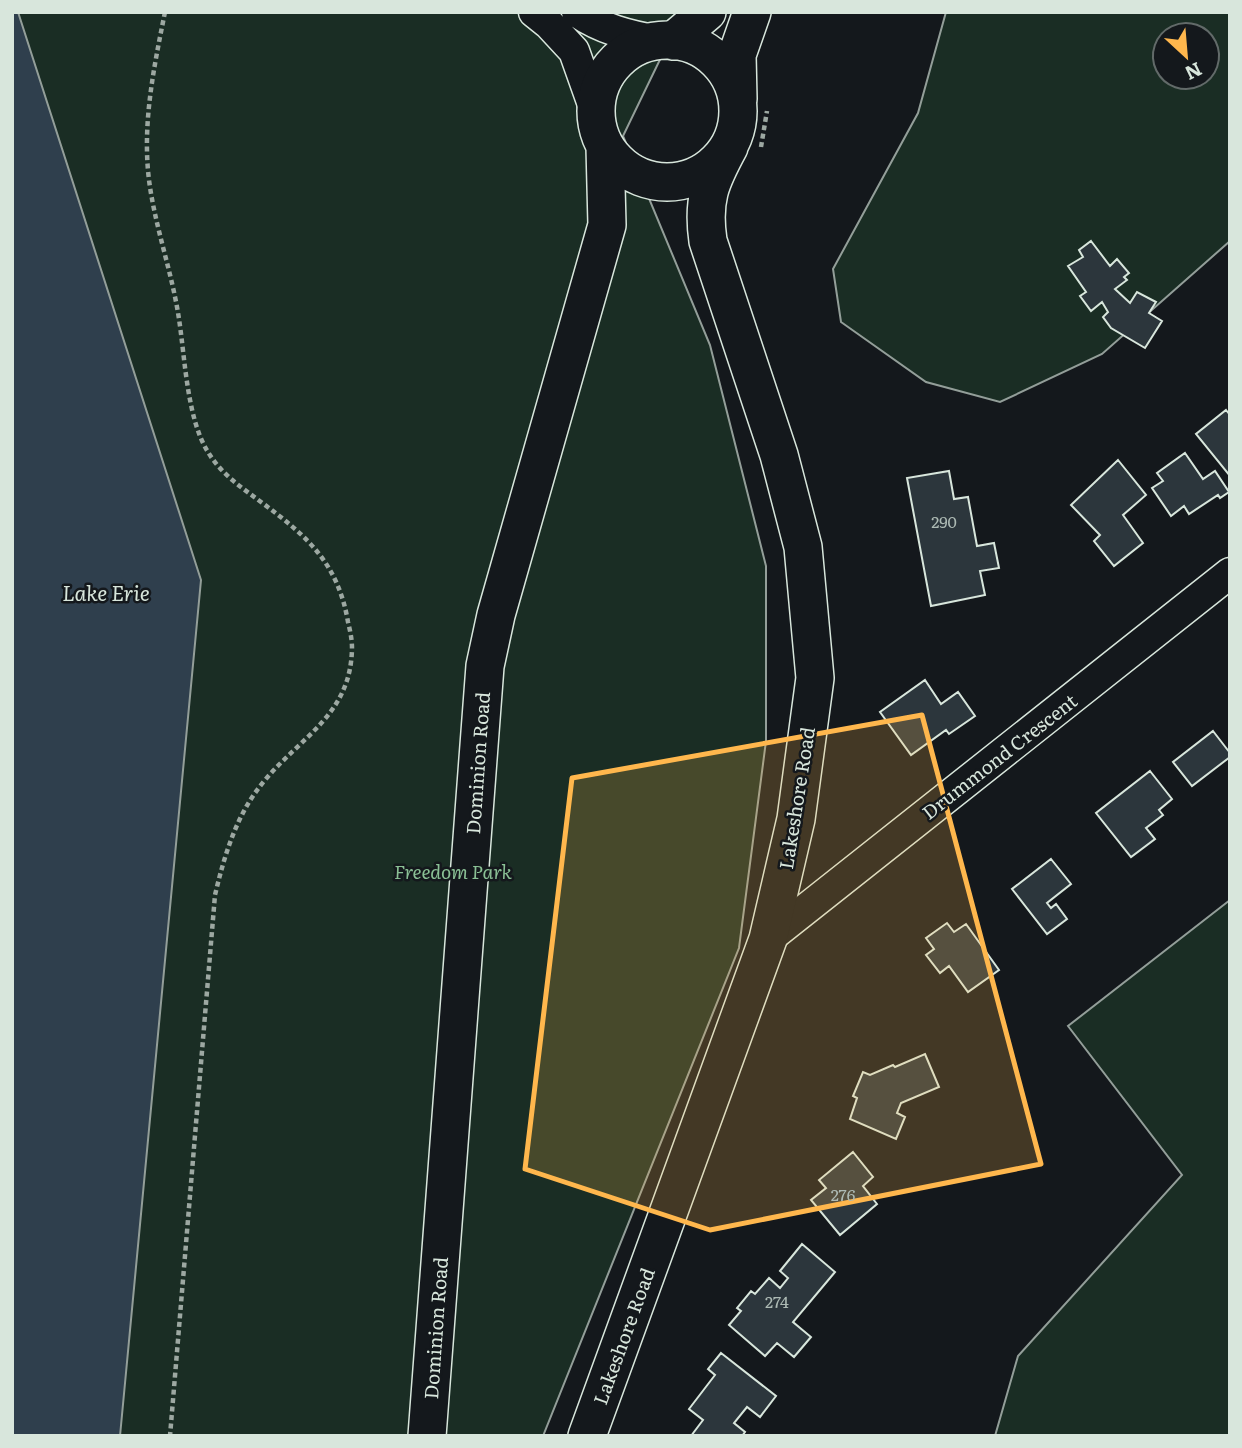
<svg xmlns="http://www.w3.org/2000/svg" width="1242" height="1448" font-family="Literata,serif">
<rect width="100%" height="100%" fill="#14181c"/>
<path fill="#1a2d24" stroke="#939e99" stroke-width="2" fill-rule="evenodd" d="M12,12H683L623,136L710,345L766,566V741L739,948L543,1436H47Z
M946,12H1230V241L1102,354L1000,402L926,382L841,322L833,269L918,113ZM1165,35H1207V77H1165Z
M1230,900V1436H995L1018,1356L1182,1175L1068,1026Z"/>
<path fill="#2f3f4d" stroke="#939e99" stroke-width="2" d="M12,12H18L201,580L120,1436H12Z"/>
<path fill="#2c363c" stroke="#d8e6dc" stroke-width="2" d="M1091,241L1110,266L1117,259L1129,273L1124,277L1127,280L1115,289L1130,303L1137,292L1156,302L1149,313L1162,321L1145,348L1111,328L1103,317L1108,312L1102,302L1091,311L1080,296L1086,292L1068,266L1083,257L1079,250Z
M1226,410L1230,415V476L1196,434Z
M1185,453L1203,479L1215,471L1229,492L1220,498L1218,495L1189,514L1184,506L1171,516L1152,488L1163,481L1157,473Z
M1118,460L1146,495L1123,515L1143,543L1114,566L1094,541L1100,535L1071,505Z
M949,471L954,499L968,497L977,546L994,543L999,568L980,571L985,595L931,606L907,478Z
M925,680L941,704L958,692L975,716L949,734L946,730L911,755L880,712Z
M1213,731L1230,753V757L1192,786L1173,762Z
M1150,771L1172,799L1159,810L1163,815L1146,828L1155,839L1131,857L1096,813Z
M1051,859L1071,884L1047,903L1051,908L1056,904L1067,919L1047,934L1012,889Z
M947,923L954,932L966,924L999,970L968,992L949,966L940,973L926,955L934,949L926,938Z
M925,1054L939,1087L901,1103L897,1113L905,1117L896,1139L850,1119L857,1098L853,1096L863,1072L870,1075L893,1065L895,1067Z
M853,1152L873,1177L863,1186L877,1204L840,1235L811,1200L826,1188L819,1180Z
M802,1244L835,1272L793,1322L811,1337L794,1357L777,1343L765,1356L729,1325L741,1311L737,1308L751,1291L755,1294L769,1278L780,1288L788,1278L780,1271Z
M721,1353L776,1396L760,1417L747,1407L734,1423L745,1432L742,1436H691L703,1420L689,1409L715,1375L708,1369Z"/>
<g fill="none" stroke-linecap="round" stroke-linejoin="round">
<defs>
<path id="minor" d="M534,12L549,24L574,51L596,113
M577,12C602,29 629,36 659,41
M768,939L1230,573"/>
<path id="major" d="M596 111a71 71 0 1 1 142 0a71 71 0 1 1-142 0Z
M673,41L707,12
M738,99L737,55L752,12
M427,1436L485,666L496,615L607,225L605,147
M587,1436L768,939L796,819L815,678L803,547L779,455L708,241C702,200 710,182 729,147"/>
</defs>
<use href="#minor" stroke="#d8e6dc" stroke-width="33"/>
<use href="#major" stroke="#d8e6dc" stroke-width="40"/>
<path stroke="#9da8a2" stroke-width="4.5" stroke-dasharray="5 3.5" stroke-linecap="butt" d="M165,12C154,67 142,123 149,180C155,227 172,272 179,319C185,358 187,419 208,452C221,474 241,487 261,502C307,536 338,563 348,622C350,630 352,639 352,648C351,714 303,735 265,780C237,813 225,853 215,895L170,1436
M761,147L767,111"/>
<use href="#minor" stroke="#14181c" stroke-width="30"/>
<use href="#major" stroke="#14181c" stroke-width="37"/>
</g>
<path fill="#ffb74d" fill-opacity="0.2" stroke="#ffb74d" stroke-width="5" stroke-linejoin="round" d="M922,715L1041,1164L710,1230L525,1169L572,778Z"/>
<g text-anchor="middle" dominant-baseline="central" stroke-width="5" stroke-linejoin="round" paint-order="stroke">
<g font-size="16" fill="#adbab4">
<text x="944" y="521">290</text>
<text x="843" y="1194">276</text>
<text x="777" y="1301">274</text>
</g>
<g font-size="19" fill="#d8e6dc" stroke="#14181c">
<text transform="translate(999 756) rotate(-38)">Drummond Crescent</text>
<text transform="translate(477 763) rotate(-86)">Dominion Road</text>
<text transform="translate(796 798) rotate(-81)">Lakeshore Road</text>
<text transform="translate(435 1328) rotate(-86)">Dominion Road</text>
<text transform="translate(623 1336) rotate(-70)">Lakeshore Road</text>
</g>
<g font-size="19" font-style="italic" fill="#8ac095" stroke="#14181c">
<text x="453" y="871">Freedom Park</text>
</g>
<g font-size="21" font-style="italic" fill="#d8e6dc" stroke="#14181c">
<text x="106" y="591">Lake Erie</text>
</g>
</g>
<rect width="1242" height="1448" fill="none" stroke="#d8e6dc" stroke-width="28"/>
<g transform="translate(1186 56) rotate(154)"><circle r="33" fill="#14181c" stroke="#626a69" stroke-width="2"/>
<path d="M0-5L12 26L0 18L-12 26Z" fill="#ffb74d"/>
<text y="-10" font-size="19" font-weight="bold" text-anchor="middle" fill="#d8e6dc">N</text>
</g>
</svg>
